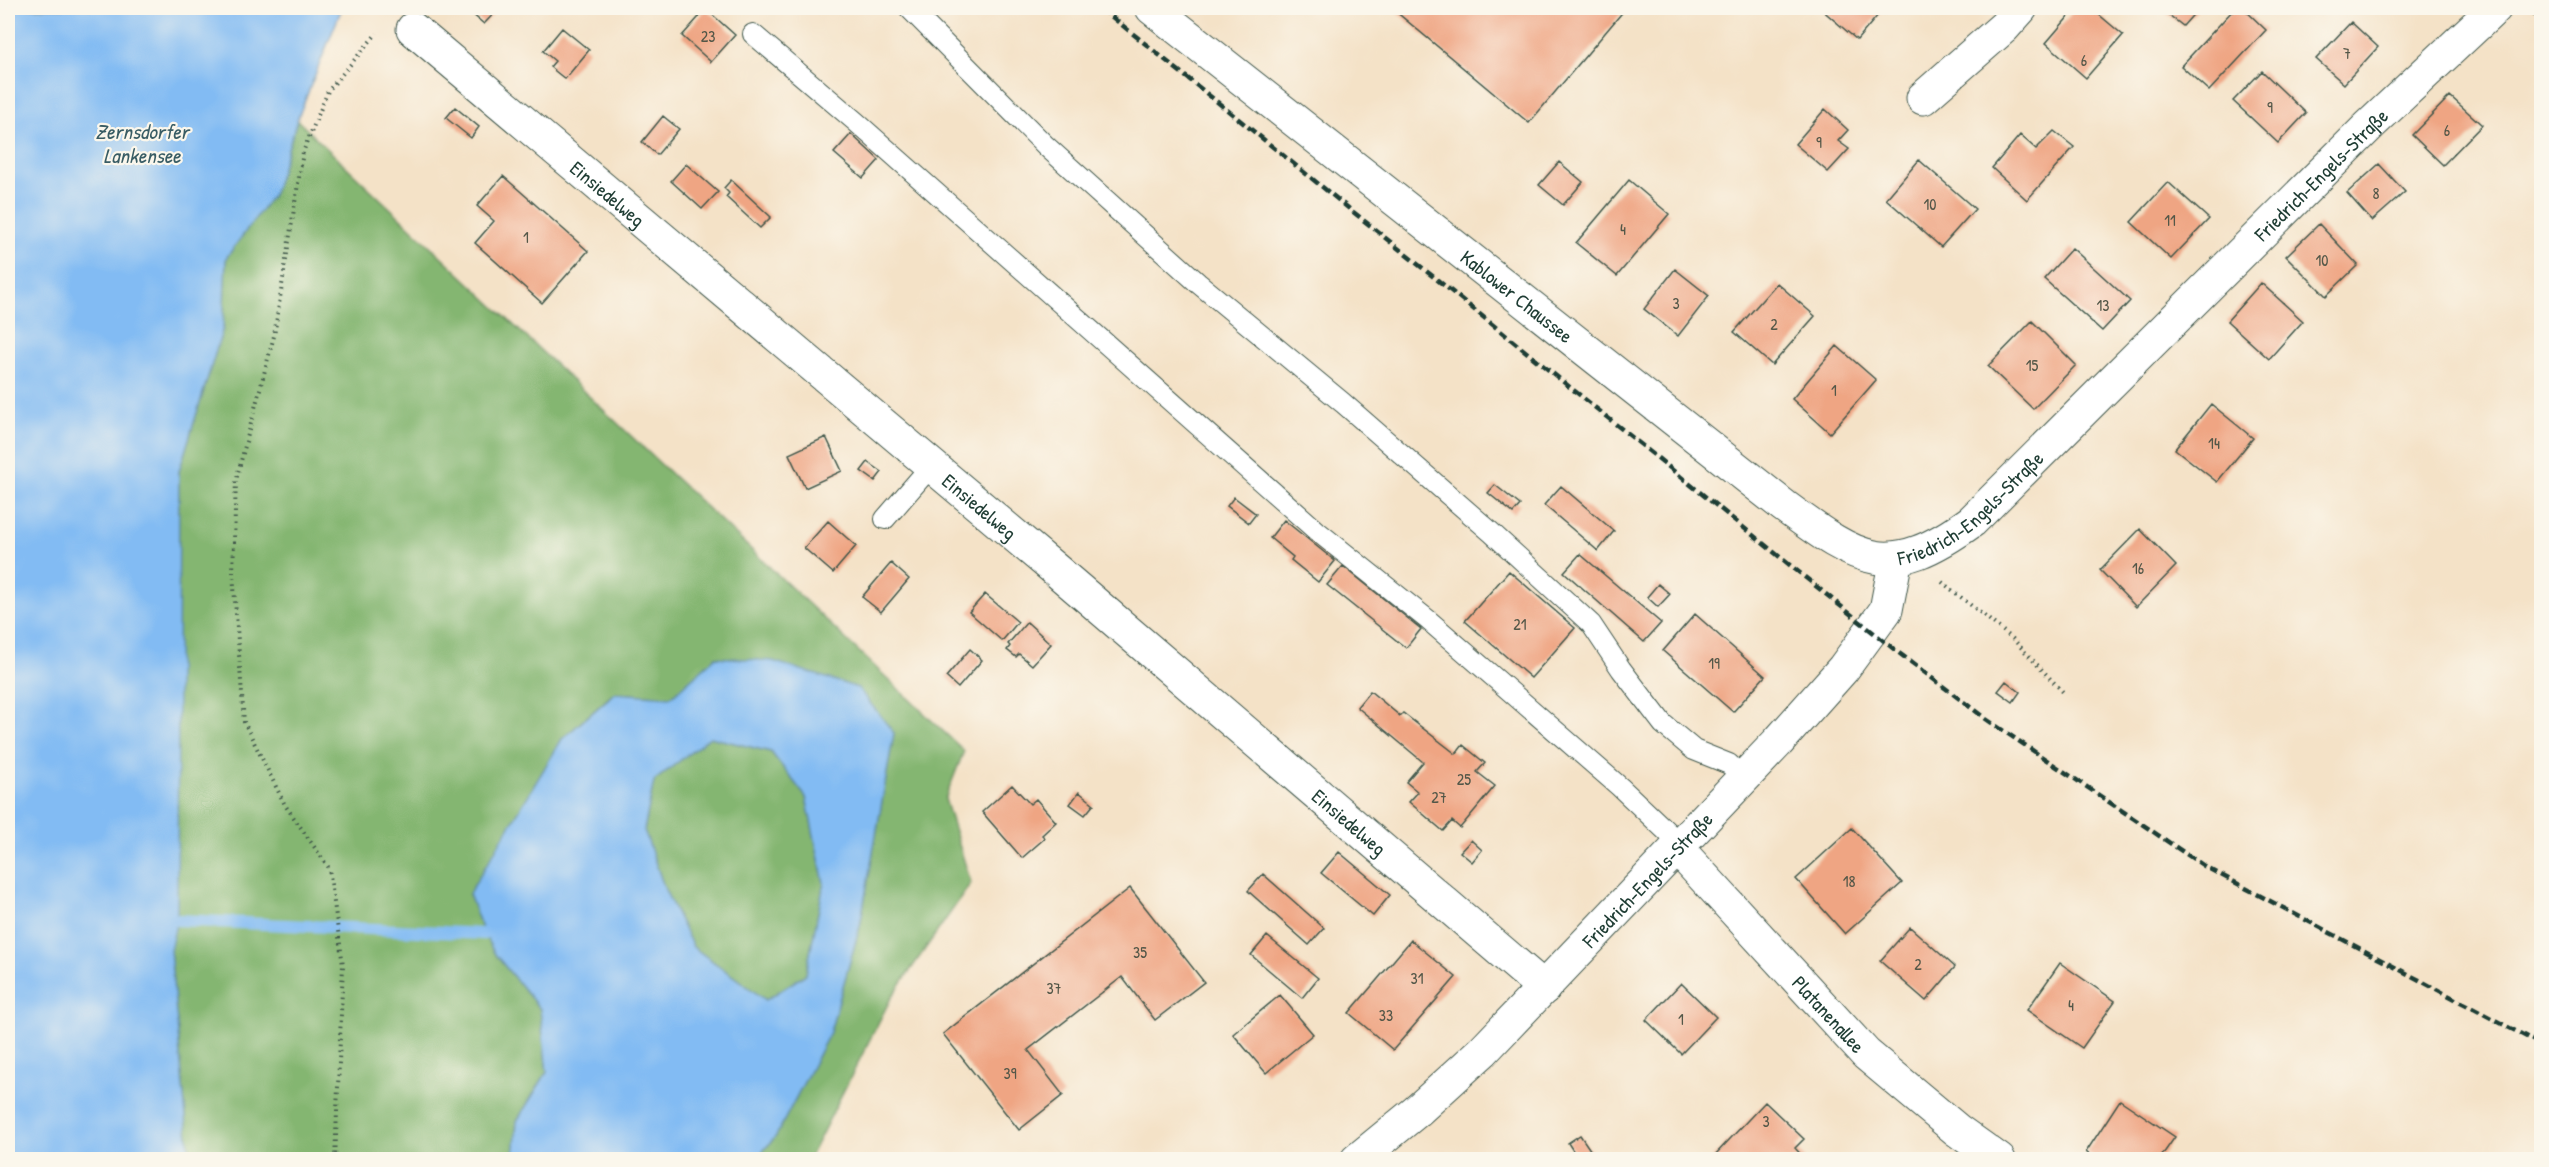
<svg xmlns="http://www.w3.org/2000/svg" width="2549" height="1167" font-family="'Patrick Hand',sans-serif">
<rect width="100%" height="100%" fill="#fbf7ec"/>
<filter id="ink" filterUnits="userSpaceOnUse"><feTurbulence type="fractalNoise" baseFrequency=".0167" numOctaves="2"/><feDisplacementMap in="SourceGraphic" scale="12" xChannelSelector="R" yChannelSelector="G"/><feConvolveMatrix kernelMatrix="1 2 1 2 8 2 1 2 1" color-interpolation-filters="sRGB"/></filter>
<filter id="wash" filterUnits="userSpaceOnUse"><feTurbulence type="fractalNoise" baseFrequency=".008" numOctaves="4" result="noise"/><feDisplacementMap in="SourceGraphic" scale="24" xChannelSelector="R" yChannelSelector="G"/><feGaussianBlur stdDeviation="1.35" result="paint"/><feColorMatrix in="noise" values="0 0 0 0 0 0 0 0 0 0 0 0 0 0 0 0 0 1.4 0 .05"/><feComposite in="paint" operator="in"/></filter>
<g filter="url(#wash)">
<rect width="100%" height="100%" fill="#f4e2c7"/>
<path fill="#84b671" stroke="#527a52" stroke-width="1.5" d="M297,120L964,751L945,799L971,883L891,998L809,1159H756L776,1136L830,1032L860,926L894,733L716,657L671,697L614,693L562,739L469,894L484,934L495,954L540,1009L547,1072L517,1121L514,1159H190L170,950L179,471L223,328L226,258L274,193Z
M710,737L771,752L806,797L824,883L806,974L766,1000L693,947L665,890L644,830L654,781Z"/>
<path fill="#82bbf3" stroke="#507c94" stroke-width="1.5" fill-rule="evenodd" d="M8,8H342L297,120L274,193L226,258L223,328L179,471L177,920L170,950L190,1159H8Z
M716,657L773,661L858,688L894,733L860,926L830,1032L776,1136L756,1159H514L517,1121L547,1072L540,1009L495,954L484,934L469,894L562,739L615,693L671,697ZM710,737L771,752L806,797L824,883L806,974L766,1000L693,947L665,890L644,830L654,781Z"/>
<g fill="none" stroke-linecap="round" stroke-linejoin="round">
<path stroke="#82bbf3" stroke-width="12" d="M177,920L484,934"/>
</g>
<g id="blocks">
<path fill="#efa583" d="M465,8H499L484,24Z
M1397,8H1626L1529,123L1394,10Z
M1820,8H1884L1857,40Z
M2076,8H2091L2123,35L2086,78L2046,43Z
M2160,8H2199L2183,26Z
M2235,8H2243L2266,30L2209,91L2181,66Z
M706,9L735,35L711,62L682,36Z
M2351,22L2378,47L2344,84L2316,59Z
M562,28L589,50L565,79L550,67L555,61L543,51Z
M2262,71L2306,113L2278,143L2233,101Z
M2450,96L2482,125L2443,165L2412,135Z
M455,107L479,127L471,138L446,118Z
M1825,109L1848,130L1838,141L1849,149L1828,172L1795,144Z
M663,116L679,129L657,155L642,142Z
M2054,131L2074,147L2027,200L1992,168L2020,135L2036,149Z
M851,134L879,160L863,178L834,153Z
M1919,160L1975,209L1941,247L1886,199Z
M1559,162L1583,182L1563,205L1539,185Z
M686,164L718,192L702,209L671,181Z
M2379,164L2405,192L2372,221L2347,193Z
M503,176L588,251L542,303L475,243L494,221L477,206Z
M731,180L771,217L760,228L726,197L729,193L724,188Z
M1629,180L1669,214L1617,276L1576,243Z
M2168,182L2209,219L2171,259L2131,222Z
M2319,224L2358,265L2326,296L2286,256Z
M2072,248L2130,301L2102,331L2044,279Z
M1675,269L1709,296L1678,336L1644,309Z
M1777,283L1815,316L1772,365L1734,332Z
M2261,283L2303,321L2269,359L2227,321Z
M2032,321L2076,365L2033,409L1988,366Z
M1837,346L1876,380L1830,433L1792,399Z
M2211,404L2253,438L2217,482L2175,449Z
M826,437L842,471L805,488L789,454Z
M868,462L882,472L875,481L861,471Z
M1495,485L1520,505L1513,513L1488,493Z
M1561,486L1614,531L1598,551L1544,505Z
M1234,497L1256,514L1249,523L1227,506Z
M1284,520L1335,561L1318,582L1291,560L1293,557L1270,538Z
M828,521L856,546L833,573L804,548Z
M2140,529L2176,566L2136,607L2100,570Z
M1580,554L1661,623L1644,642L1564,572Z
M891,563L909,579L881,612L862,597Z
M1343,566L1421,629L1406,648L1327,585Z
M1509,571L1575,628L1531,678L1465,621Z
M1658,584L1670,594L1658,607L1647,597Z
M985,594L1018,622L1002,641L969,612Z
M1695,614L1765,676L1733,712L1663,651Z
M1027,622L1051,644L1032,665L1019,654L1016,657L1007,650L1010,646L1008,644Z
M970,649L982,660L958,688L946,677Z
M2006,681L2020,692L2013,702L1998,691Z
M1370,691L1400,716L1403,713L1456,754L1463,745L1485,763L1477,772L1495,786L1460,828L1452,821L1443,831L1409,802L1418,792L1406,782L1423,762L1357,707Z
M1012,785L1030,804L1036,799L1056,822L1042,835L1045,838L1022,858L982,812Z
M1079,792L1094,804L1085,815L1070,804Z
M1852,828L1902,883L1845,934L1796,879Z
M1471,840L1482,850L1472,862L1460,852Z
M1339,852L1390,895L1373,916L1321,873Z
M1263,874L1324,928L1309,945L1248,891Z
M1130,888L1204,982L1155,1020L1122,977L1028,1050L1063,1095L1019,1130L943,1034Z
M1910,927L1955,967L1926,1001L1880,961Z
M1267,936L1318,978L1302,998L1251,955Z
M1411,940L1456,977L1393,1050L1349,1013Z
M2060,963L2115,1001L2082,1048L2027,1010Z
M1681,983L1716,1017L1681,1054L1646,1020Z
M1280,995L1313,1034L1266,1073L1233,1034Z
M2120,1100L2175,1137L2159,1160H2097L2086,1152Z
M1765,1102L1804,1139L1795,1148L1806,1160H1716L1713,1157Z
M1580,1135L1597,1160H1579L1568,1143Z"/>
</g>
</g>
<g filter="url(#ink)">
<use href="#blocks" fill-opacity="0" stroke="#3f564a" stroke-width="1.5"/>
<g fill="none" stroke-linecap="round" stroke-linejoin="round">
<defs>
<path id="service" d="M909,8L1046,146L1198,283L1343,403L1491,532L1591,624L1621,669L1663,724L1694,750L1729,764L1744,778
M2541,8H2542
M753,34L855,121L1317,531L1427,619L1620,787L1681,845
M885,519L931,466"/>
<g id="minor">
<path id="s1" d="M413,29L1057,571L1544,988"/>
<path d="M1923,98L2004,27L2021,8"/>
<path id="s2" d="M1677,848L1866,1054L1957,1130L1999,1160"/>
<path id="s3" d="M1357,1160L1417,1111L1483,1051L1778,742L1843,669L1886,610L1896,558"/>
</g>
<g id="tertiary">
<path id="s4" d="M1152,8L1784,506C1861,563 1889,581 1972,521L2370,125L2495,8"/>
</g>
</defs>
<use href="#service" stroke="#3f564a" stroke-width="22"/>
<use href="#minor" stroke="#3f564a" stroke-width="35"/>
<use href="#tertiary" stroke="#3f564a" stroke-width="35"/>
<path stroke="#3f564a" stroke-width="4" stroke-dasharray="1.5 4.5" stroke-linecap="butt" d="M1942,582L2013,639L2063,692
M335,1160L343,965L329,868L285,805L244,722L233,573L236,480L274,336L303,152L328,91L377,33"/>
<use href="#service" stroke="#fff" stroke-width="20"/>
<use href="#minor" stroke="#fff" stroke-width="33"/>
<use href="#tertiary" stroke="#fff" stroke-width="33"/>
<path stroke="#1f3d34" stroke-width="4.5" stroke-dasharray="9 4.5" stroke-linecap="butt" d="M1101,8L1895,650L1986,719L2204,866L2542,1045"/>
</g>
</g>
<g text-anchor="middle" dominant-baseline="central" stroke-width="4.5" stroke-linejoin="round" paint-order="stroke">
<g font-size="16" fill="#535748">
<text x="708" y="36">23</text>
<text x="2347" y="53">7</text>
<text x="2084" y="60">6</text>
<text x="2270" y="107">9</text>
<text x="2447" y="130">6</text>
<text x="1819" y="142">9</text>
<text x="2376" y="193">8</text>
<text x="1930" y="204">10</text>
<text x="2170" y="220">11</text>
<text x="1623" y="229">4</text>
<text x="526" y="237">1</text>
<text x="2322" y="260">10</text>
<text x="1676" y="303">3</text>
<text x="2103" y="305">13</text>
<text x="1774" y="324">2</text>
<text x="2032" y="365">15</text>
<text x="1834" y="390">1</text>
<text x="2214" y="443">14</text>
<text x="2138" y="568">16</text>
<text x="1520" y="624">21</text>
<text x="1714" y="663">19</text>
<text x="1464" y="779">25</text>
<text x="1439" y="797">27</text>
<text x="1849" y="881">18</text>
<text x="1140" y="952">35</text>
<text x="1918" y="964">2</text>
<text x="1417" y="978">31</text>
<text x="1054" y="988">37</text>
<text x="2071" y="1005">4</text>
<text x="1386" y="1015">33</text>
<text x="1681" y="1019">1</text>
<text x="1010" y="1073">39</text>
<text x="1766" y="1121">3</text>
</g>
<g font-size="20" fill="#1f3d34" stroke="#fbf7ec">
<text stroke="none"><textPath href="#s4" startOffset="1508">Friedrich-Engels-Straße</textPath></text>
<text stroke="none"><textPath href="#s1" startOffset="255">Einsiedelweg</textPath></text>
<text stroke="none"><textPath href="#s4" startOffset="465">Kablower Chaussee</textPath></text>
<text stroke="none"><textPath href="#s1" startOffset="741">Einsiedelweg</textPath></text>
<text stroke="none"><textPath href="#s4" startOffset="1022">Friedrich-Engels-Straße</textPath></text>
<text stroke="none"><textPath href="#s1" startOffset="1227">Einsiedelweg</textPath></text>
<text stroke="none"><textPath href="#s3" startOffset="404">Friedrich-Engels-Straße</textPath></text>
<text stroke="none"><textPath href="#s2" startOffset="225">Platanenallee</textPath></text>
</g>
<g font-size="21" font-style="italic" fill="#385c64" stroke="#fbf7ec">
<text x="142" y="131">Zernsdorfer<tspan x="142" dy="24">Lankensee</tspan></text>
</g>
</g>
<rect width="2549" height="1167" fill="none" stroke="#fbf7ec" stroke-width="30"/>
</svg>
